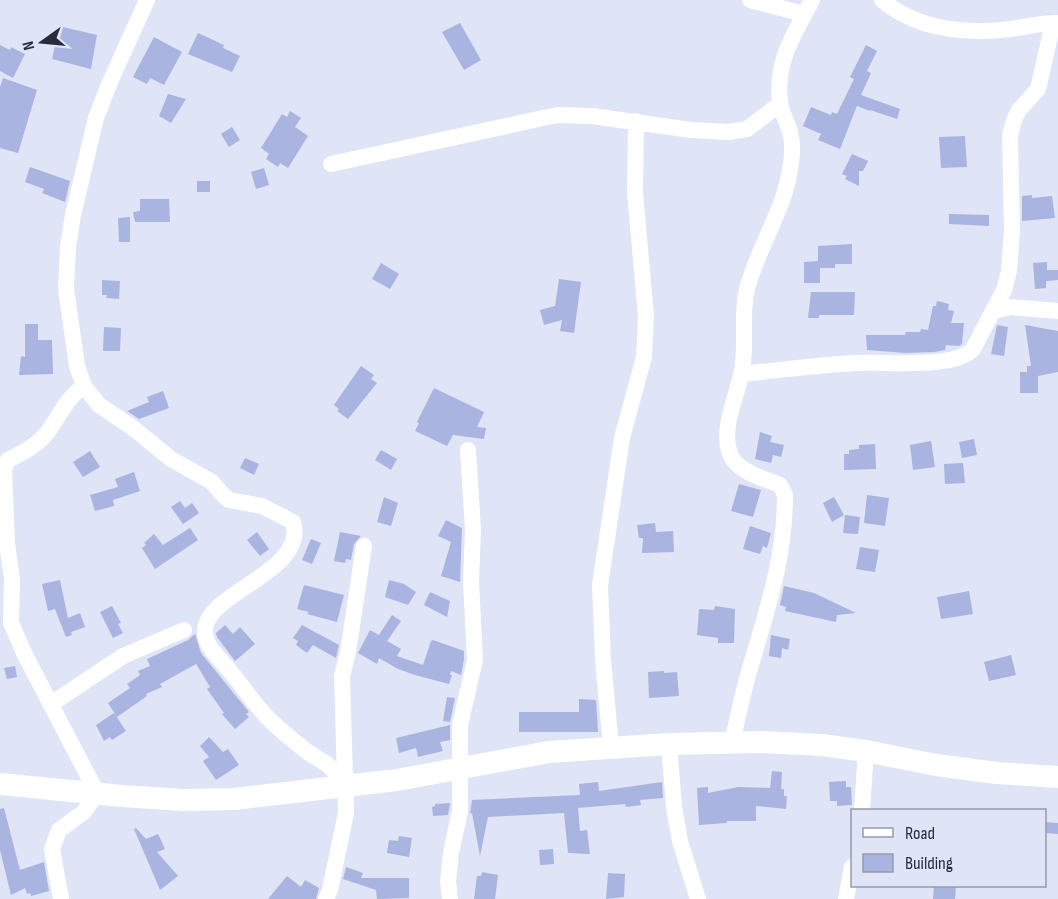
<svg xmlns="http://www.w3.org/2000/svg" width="1058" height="899" font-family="'Sofia Sans Condensed',sans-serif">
<rect width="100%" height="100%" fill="#dfe4f6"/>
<path fill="#a9b4e0" d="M460,23L481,60L464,70L442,32Z
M63,27L97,35L91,69L52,59L55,46H58Z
M198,33L224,45L223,48L240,56L232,72L188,54Z
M154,37L182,52L164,85L150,78L147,84L133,77Z
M0,45L10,50L11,47L25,54L13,78L0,71Z
M866,45L877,51L867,71L871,73L861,95L900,109L897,119L870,110V111L857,106L840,149L818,140L821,134L803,126L811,107L831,115L832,112L837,114L854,79L850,77Z
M3,78L37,90L18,153L0,148V87Z
M168,94L186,99L171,123L159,116Z
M290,111L301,118L295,127L308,136L288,168L280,163L278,167L266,159L269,154L261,148L282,114L287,117Z
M232,127L240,140L229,147L221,134Z
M965,136L967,167L941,168L939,137Z
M852,154L868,161L863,171H859V186L845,179L847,176L842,174Z
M30,167L70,181L65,202L42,193L44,189L25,182Z
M264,168L269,185L256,189L251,172Z
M197,181H210V192H197Z
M1032,195V198L1052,196L1055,218L1022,221V196Z
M140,199H169L170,222H135L133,212L140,211Z
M949,214L989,215V226L949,224Z
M130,217V242H119L118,218Z
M852,244V264H835V268H820V283H804V262L818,261V246Z
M1047,262V270H1058V280L1046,281V288L1035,289L1033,263Z
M381,263L399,274L390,289L372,279Z
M559,279L581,282L574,333L560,331L562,320L544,325L540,310L555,306Z
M102,280L120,281L119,299L106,298L107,295H102Z
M811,292H855L854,315H819V318H808Z
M937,301L949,304L948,310L954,311L951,323H964L962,344L959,346L946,345L945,350L934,352L906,353L867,350L866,335H905L906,332H920L921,329L928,330L933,306H936Z
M25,324H38V340H52L53,374L19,375L21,356L25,357Z
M997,325L1008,327L1004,356L991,354Z
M1025,325L1058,331V372L1038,376V393H1020V372H1027V366H1031Z
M104,327L121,328L120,351H103Z
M361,366L374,375L371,379L377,383L348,419L337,411L339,409L334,405Z
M434,388L484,412L477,427L486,428L484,439L453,435L447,446L415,431L419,423L417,422Z
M163,391L169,408L139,419L127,411L149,402L147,397Z
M760,432L772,436L770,442L784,445L781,457L773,455L771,463L755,459Z
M974,439L977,455L962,458L959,442Z
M931,441L935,467L913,470L910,445Z
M875,444L876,469L844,470V454H849V450L859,449V445Z
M381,450L397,459L391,470L375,460Z
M90,451L100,467L83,477L73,462Z
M245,458L259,464L254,475L240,468Z
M963,463L965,483L945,484L944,464Z
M134,472L140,491L113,500L114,506L95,511L90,495L118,487L115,479Z
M739,484L761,490L753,517L731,511Z
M867,495L889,498L885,526L864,523Z
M384,497L398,503L391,526L377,522Z
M834,497L844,515L832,522L823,503Z
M180,501L185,508L192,503L199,513L183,524L171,507Z
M845,515L860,517L858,534L843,533Z
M446,520L462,528L460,582L441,576L451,542L438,536Z
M655,523L656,532L673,531L674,552L642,553L643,538H639L637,525Z
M750,526L771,533L767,548L763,546L760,554L743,549Z
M190,528L198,540L155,569L142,548L146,545L144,543L154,534L163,545Z
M257,532L269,549L260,556L247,540Z
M340,532L361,536L354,544L351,560L346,559L345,563L334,561Z
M311,539L321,543L312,564L302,560Z
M860,547L879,550L875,572L856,569Z
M60,580L68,618L80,613L85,627L71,632L72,635L66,637L55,609L48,611L42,584Z
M389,580L404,584L416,592L408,605L385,597Z
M304,585L344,595L337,622L307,614L309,612L297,609Z
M784,586L814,593L856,613L837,615L836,622L785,611L786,607L780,605Z
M969,591L973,614L941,619L937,597Z
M430,592L450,601L447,617L424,605Z
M112,606L121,623L118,624L123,633L113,638L100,612Z
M715,606L735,609L734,643H718V638L697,635L699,609L714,610Z
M392,615L401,621L387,641L401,649L397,656L423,665L431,641L433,640L464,651V659L461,675L451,671L450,675H452L449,684L415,675L398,669L379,658L377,664L358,653L370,630L379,635Z
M225,625L233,634L240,627L255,644L235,661L217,637L216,633Z
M302,625L339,645L336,658L313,645L307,653L296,645L298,641L293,638Z
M195,634L201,653L249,712L246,714L249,717L235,729L222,714L224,713L207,689L210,687L196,664L160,684L162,687L146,694L147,696L117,717L108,703L130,688L127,684L140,675L138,671L150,666L147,659L188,640Z
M771,635L790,639L788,650L782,648L781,658L769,656Z
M1011,655L1016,675L989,681L984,662Z
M15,666L17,677L7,679L4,668Z
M664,671V673L677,672L679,696L649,698L648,672Z
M447,697L455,698L450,722L443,721Z
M579,699L596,700L598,732H519V712H579Z
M114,713L126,731L112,740L110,737L104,741L96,725Z
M450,725V740L440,742L443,751L418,757L416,748L399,753L396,738Z
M209,737L223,752L228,749L239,765L216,780L203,761L209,757L200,746Z
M772,771L782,772L781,789H784V796H787L786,809L756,806V821H727V823L699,825L697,788L708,787V793L738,787L770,788Z
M846,781V787H851L852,805L837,806V801H830L829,782Z
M598,782L599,791L662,782L663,798L640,800L641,805L626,807L625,804L578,808L580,831L587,830L590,854L568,853L564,813L488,817L480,856L472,813L470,814L472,800L580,795L579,784Z
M450,803L448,815L433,816L432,807L435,806V804Z
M4,808L20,870L44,862L49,891L31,896L30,893L27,894L25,888L11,895L0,850V809Z
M1044,822L1058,823V834L1044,833Z
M136,828L146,839L158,834L165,849L157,852L178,876L160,890L134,829Z
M399,836L412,838L409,857L387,853L389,840L398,841Z
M553,849L554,864L540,865L539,850Z
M346,867L363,873L361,878H409V898L377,899L376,890L343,879Z
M482,872L498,875L495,899H474L477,876H481Z
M608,873L625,874L624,897L606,899Z
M287,876L301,887L305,880L319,888L316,899H268Z
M934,885H956L955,899H933Z"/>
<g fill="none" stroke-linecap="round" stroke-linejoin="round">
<path stroke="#fff" stroke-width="16" d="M147,0L110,82L96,118L73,215L68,247L66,289L77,366L84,386L99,405L133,428L171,459L212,482L223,495L229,500L262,506L293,522C308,571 208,592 205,629C204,647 220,658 230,671C244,687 255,706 270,720C281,731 294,741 305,750C313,756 321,760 328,765C335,771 340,780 345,787
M750,0L804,14
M882,0C918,31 967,34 1011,29C1027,27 1042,22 1058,23
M331,164L557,115L592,116L691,130L728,132L747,129L780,104
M994,311L1010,307L1058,311
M742,374C780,370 818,365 856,363C885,361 953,370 973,349L1004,290L1009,271L1012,230L1010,136L1014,120L1019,110L1038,89L1053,23
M51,704L123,656L184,630
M732,743C737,720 742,697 748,675C766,613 785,560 785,495L780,485C763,478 735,472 729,451C722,427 736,398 741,375C748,347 740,317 747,289C758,247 784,211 790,169C792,159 793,146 791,137C790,125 781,114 780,102C775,61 794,35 812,0
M669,744L674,807L680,841L698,899
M611,747L603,660L600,585L622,438L644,357L646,317L635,192L636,121
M862,810L866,751
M61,899L52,849L59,830L84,812L97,793L25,655L11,623L12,579L7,543L4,469L8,460C22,453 36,446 47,433C61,415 64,400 84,386
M326,899L330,890L346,813L342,676L348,652L364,546
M450,899L448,881L451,853L460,811V725L475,660L471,582L473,530L468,450
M846,899L852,867"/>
<path stroke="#fff" stroke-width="22" d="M0,784L122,796L183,800L234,799L397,780L549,752L669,744L762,742L822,745L866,751L936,765L997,773L1058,777"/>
</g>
<rect x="851" y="809" width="195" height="78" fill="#dfe4f6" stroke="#959aac" stroke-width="1.5"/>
<rect x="863" y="828" width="30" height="9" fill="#ffffff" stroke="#959aac" stroke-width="1.5"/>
<text x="905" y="839" font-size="18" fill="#272b3c">Road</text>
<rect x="863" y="854" width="30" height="18" fill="#a9b4e0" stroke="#959aac" stroke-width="1.5"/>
<text x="905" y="869" font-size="18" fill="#272b3c">Building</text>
<g transform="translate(42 42) rotate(255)" stroke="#dfe4f6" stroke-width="4.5" paint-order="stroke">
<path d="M0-4.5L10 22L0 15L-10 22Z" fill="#272b3c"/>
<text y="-9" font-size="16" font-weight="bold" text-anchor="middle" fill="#272b3c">N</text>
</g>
</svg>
